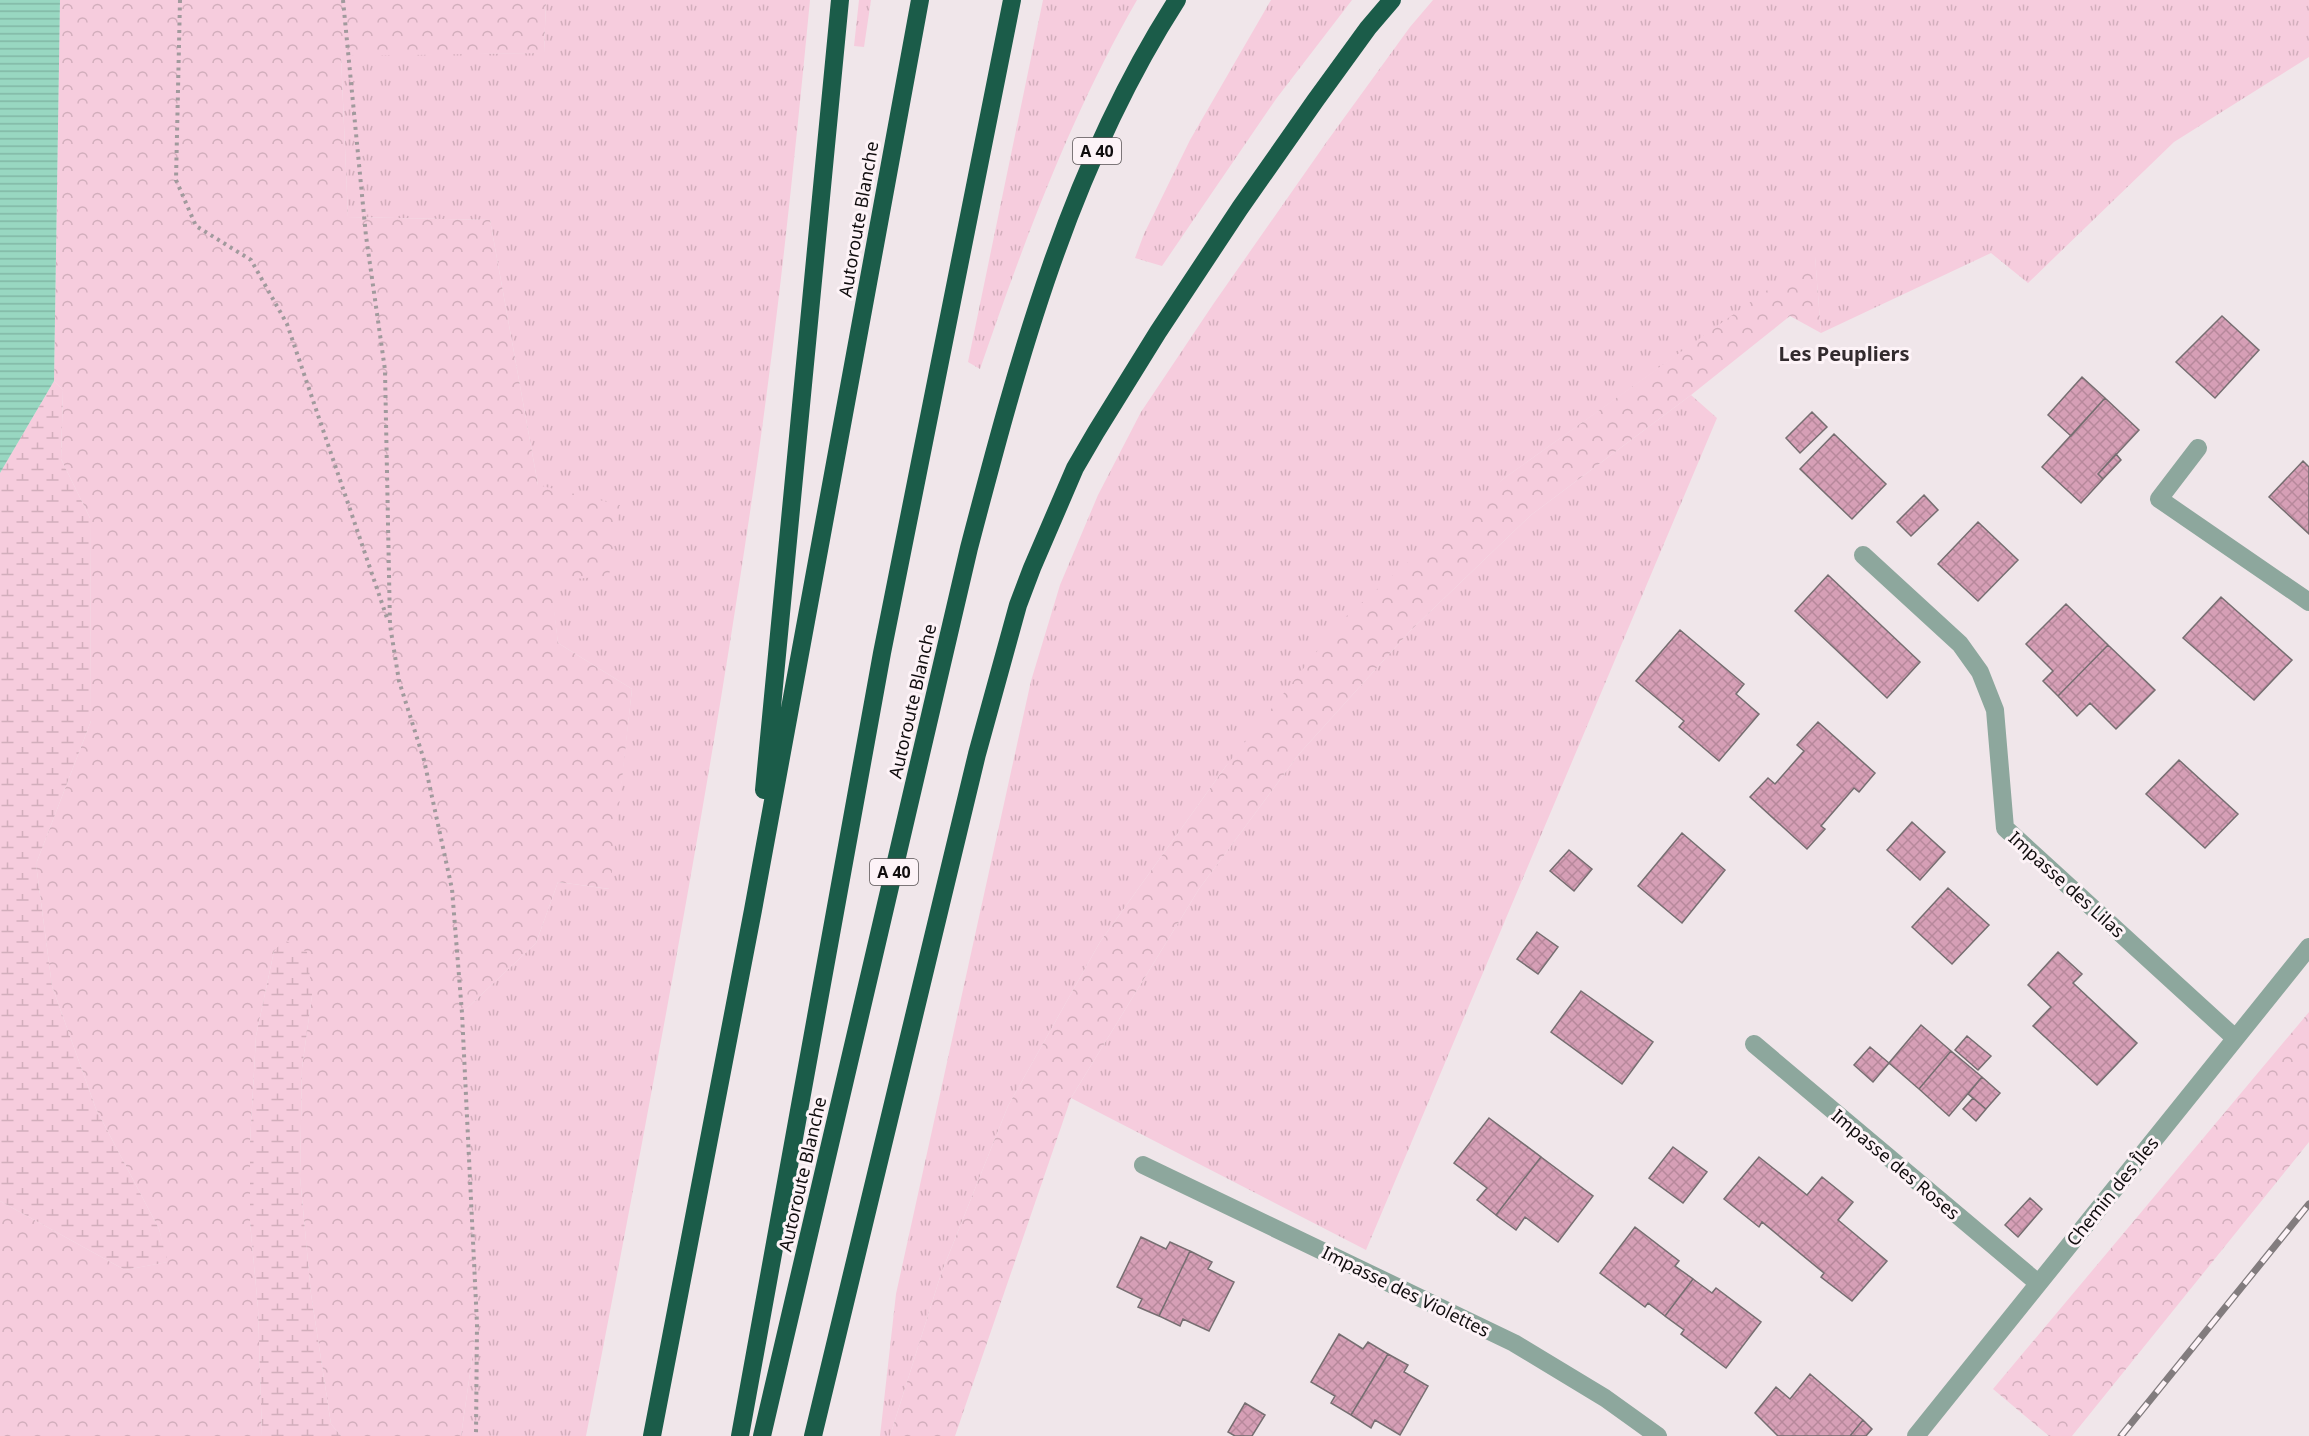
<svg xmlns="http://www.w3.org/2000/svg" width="2309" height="1436" font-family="'Noto Sans',sans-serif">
<defs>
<pattern id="grass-tufts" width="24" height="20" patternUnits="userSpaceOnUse" patternTransform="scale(1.5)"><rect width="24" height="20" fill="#f6ccdd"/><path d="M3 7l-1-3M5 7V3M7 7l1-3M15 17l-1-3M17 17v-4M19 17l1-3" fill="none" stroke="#d2aebc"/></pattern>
<pattern id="forest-crowns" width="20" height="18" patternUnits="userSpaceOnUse" patternTransform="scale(1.5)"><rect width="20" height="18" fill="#f6ccdd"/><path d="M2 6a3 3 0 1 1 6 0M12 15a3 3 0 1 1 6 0" fill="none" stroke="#d2aebc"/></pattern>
<pattern id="wetland-marsh" width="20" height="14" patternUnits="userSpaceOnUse" patternTransform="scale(1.5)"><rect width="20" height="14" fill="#f6ccdd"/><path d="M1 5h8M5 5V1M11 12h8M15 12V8" fill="none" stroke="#d2aebc"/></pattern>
<pattern id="water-rules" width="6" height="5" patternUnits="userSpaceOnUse" patternTransform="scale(1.5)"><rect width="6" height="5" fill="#98d7c1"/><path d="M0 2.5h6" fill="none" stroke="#82b7a5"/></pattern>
<pattern id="building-cross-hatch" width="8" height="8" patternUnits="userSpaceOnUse" patternTransform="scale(1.5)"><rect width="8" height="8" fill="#d69fb6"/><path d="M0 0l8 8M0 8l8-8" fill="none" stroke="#b7889b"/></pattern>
</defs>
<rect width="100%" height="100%" fill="#f0e6ea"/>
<path fill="url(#grass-tufts)" d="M546,0H810C796,146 781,291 761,436C714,771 650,1104 586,1436H461L477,1324L462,1013L536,943L558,882L609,889L632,689L558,643L538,485L490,220L348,217L341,55L544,53Z
M859,0H871L864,47L854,46Z
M1043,0H1137C1070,116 1024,242 980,369L968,362Z
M1271,0H1352L1276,99L1162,266L1135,258L1144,234L1190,140Z
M1433,0H2309V57L2174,142L2028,283L1991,253L1821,333L1815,257L1503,479L1226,766L1100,942L1008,1106L941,1274L890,1436H880L896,1294L1031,681L1060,585L1098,495L1141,412L1214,303L1328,140L1410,27Z
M1691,395L1717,418L1366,1250L1071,1098L1199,889L1299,754L1411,630L1531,515Z"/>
<path fill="url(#forest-crowns)" d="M60,0H546L544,53L341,56L348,217L490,220L538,485L620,505L609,576L551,581L558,643L632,689L610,889L558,882L536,943L462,1013L477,1324L461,1436H341L331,1424L311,1294L300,1177L302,1068L312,995L274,951L256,1036L250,1143V1222L258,1308L262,1436H0V1201L125,1270L167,1262L159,1229L96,1109L52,986L36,864L91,721L90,518L61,459L63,390L54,381Z
M1815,256L1821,333L1790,316L1691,395L1531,515L1411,630L1299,754L1199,889L1071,1098L955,1436H890L941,1274L1008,1106L1100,942L1226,766L1342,620L1503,479Z
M2309,1012V1142L2072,1436H2049L1993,1389Z"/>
<path fill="url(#wetland-marsh)" d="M54,381L63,390L61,459L90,518L91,721L36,864L52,986L96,1109L159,1229L168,1262L125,1270L0,1201V473Z
M284,940L307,952L312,995L302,1068L300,1177L311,1294L331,1424L341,1436H262L258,1308L250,1222V1143L256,1036L274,951Z"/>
<path fill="url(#water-rules)" d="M0,0H60L54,381L0,473Z"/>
<path fill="url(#building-cross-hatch)" stroke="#766e71" stroke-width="1.5" d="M2222,316L2259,350L2215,398L2176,362Z
M2082,377L2105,398L2071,436L2048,415Z
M2105,398L2139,430L2098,474L2103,479L2081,503L2042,467Z
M1812,412L1827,427L1800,453L1786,438Z
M1834,434L1886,484L1852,519L1800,469Z
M2116,454L2121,460L2103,479L2098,474Z
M2303,461L2309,467V534L2269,497Z
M1924,495L1938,510L1911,536L1897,522Z
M1978,522L2018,560L1978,601L1938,564Z
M1828,575L1920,662L1887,698L1795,611Z
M2221,597L2292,660L2254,700L2183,638Z
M2066,604L2108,645L2058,696L2043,681L2053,671L2026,644Z
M1680,630L1744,684L1736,694L1759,714L1719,761L1679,727L1684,721L1636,681Z
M2108,645L2155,690L2116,729L2090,703L2077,716L2058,696Z
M1818,722L1875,773L1859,792L1854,788L1821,826L1825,829L1807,849L1750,797L1768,778L1775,784L1804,751L1797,745Z
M2179,760L2238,814L2205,848L2146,794Z
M1912,822L1945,852L1920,880L1887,850Z
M1682,833L1725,870L1682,923L1638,886Z
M1569,850L1592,869L1574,891L1550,871Z
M1948,888L1989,925L1952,964L1912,927Z
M1537,932L1558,947L1538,974L1517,959Z
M2058,952L2082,974L2073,983L2137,1043L2097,1085L2033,1026L2051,1007L2028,985Z
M1581,991L1653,1042L1622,1084L1551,1032Z
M1921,1025L1951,1051L1919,1089L1889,1063Z
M1967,1036L1991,1056L1978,1070L1955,1050Z
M1870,1047L1889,1063L1873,1082L1854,1065Z
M1951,1051L1982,1077L1949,1116L1919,1089Z
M1982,1077L2000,1093L1986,1109L1968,1094Z
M1973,1098L1986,1109L1976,1121L1963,1109Z
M1489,1118L1541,1157L1496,1215L1477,1200L1487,1188L1454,1163Z
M1673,1147L1707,1172L1683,1203L1649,1178Z
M1541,1157L1593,1196L1558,1242L1525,1217L1516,1230L1496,1215Z
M1759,1157L1807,1195L1822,1177L1853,1202L1838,1220L1887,1261L1852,1301L1821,1277L1824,1273L1762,1222L1759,1227L1724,1199Z
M2030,1198L2042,1209L2018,1237L2005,1225Z
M1635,1227L1679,1261L1675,1266L1693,1279L1665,1316L1648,1303L1645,1307L1600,1273Z
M1141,1237L1166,1249L1170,1242L1190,1251L1159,1316L1138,1307L1142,1299L1117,1287Z
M1190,1251L1212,1262L1208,1269L1234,1282L1209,1331L1183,1319L1180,1326L1159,1316Z
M1693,1279L1712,1293L1716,1288L1761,1322L1726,1368L1681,1334L1684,1330L1665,1316Z
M1339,1334L1363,1349L1368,1342L1388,1354L1351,1415L1331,1403L1335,1396L1311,1382Z
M1388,1354L1408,1365L1404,1372L1428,1386L1400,1435L1375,1420L1371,1428L1351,1415Z
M1810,1374L1863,1420L1850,1436H1778L1755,1413L1776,1387L1790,1399Z
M1245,1403L1265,1415L1252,1436H1235L1228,1432Z
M1863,1420L1872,1429L1866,1436H1850Z"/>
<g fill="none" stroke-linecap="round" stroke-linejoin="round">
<path stroke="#a19a9d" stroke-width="4" stroke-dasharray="3 4.5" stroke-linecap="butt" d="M180,0L176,180L196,226L251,260L287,324L388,621
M343,0L366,236L385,370L390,625L399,681L424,760L452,889L462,1013L477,1324L476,1436"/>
<path stroke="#8da79d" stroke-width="18" d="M2198,448L2159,499L2309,602
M1863,555L1960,644L1980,672L1995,710L2005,828L2235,1038
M1754,1044L2038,1283
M1143,1165L1514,1343L1605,1398L1658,1436
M1916,1436L2309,947"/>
<path stroke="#1b5c49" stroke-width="18" d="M764,790L840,0
M652,1436L753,910L920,0
M740,1436L882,653L1012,0
M762,1436L969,548C1019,357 1069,168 1177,0
M813,1436L977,754L1018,605L1032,568L1075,468L1096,432L1158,332L1240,208L1315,101L1368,28L1392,0"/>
<defs>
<path id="rail" d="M2121,1436L2309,1204"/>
</defs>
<use href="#rail" stroke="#827c7e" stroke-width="7"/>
<use href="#rail" stroke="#fdf3f7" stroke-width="4.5" stroke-dasharray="14" stroke-linecap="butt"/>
</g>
<g text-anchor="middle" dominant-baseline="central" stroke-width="6" stroke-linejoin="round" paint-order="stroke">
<g fill="#fdf3f7" stroke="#575254" stroke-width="1.5">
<rect x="1073" y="138" width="48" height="26" rx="4.5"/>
<rect x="870" y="859" width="48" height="26" rx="4.5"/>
</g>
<g font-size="16" font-weight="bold" fill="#100d0e">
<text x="1097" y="151">A 40</text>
<text x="894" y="872">A 40</text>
</g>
<g font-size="18" fill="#100d0e" stroke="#fdf3f7">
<text transform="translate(858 219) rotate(-80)">Autoroute Blanche</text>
<text transform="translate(912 701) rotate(-77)">Autoroute Blanche</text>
<text transform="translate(2067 884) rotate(42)">Impasse des Lilas</text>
<text transform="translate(1896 1164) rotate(40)">Impasse des Roses</text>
<text transform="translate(802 1174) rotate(-77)">Autoroute Blanche</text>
<text transform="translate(2112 1191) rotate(-51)">Chemin des Îles</text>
<text transform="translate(1406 1291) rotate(26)">Impasse des Violettes</text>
</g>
<g font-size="20" font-weight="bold" fill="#322b2e" stroke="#fdf3f7">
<text x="1844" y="353">Les Peupliers</text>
</g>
</g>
</svg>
